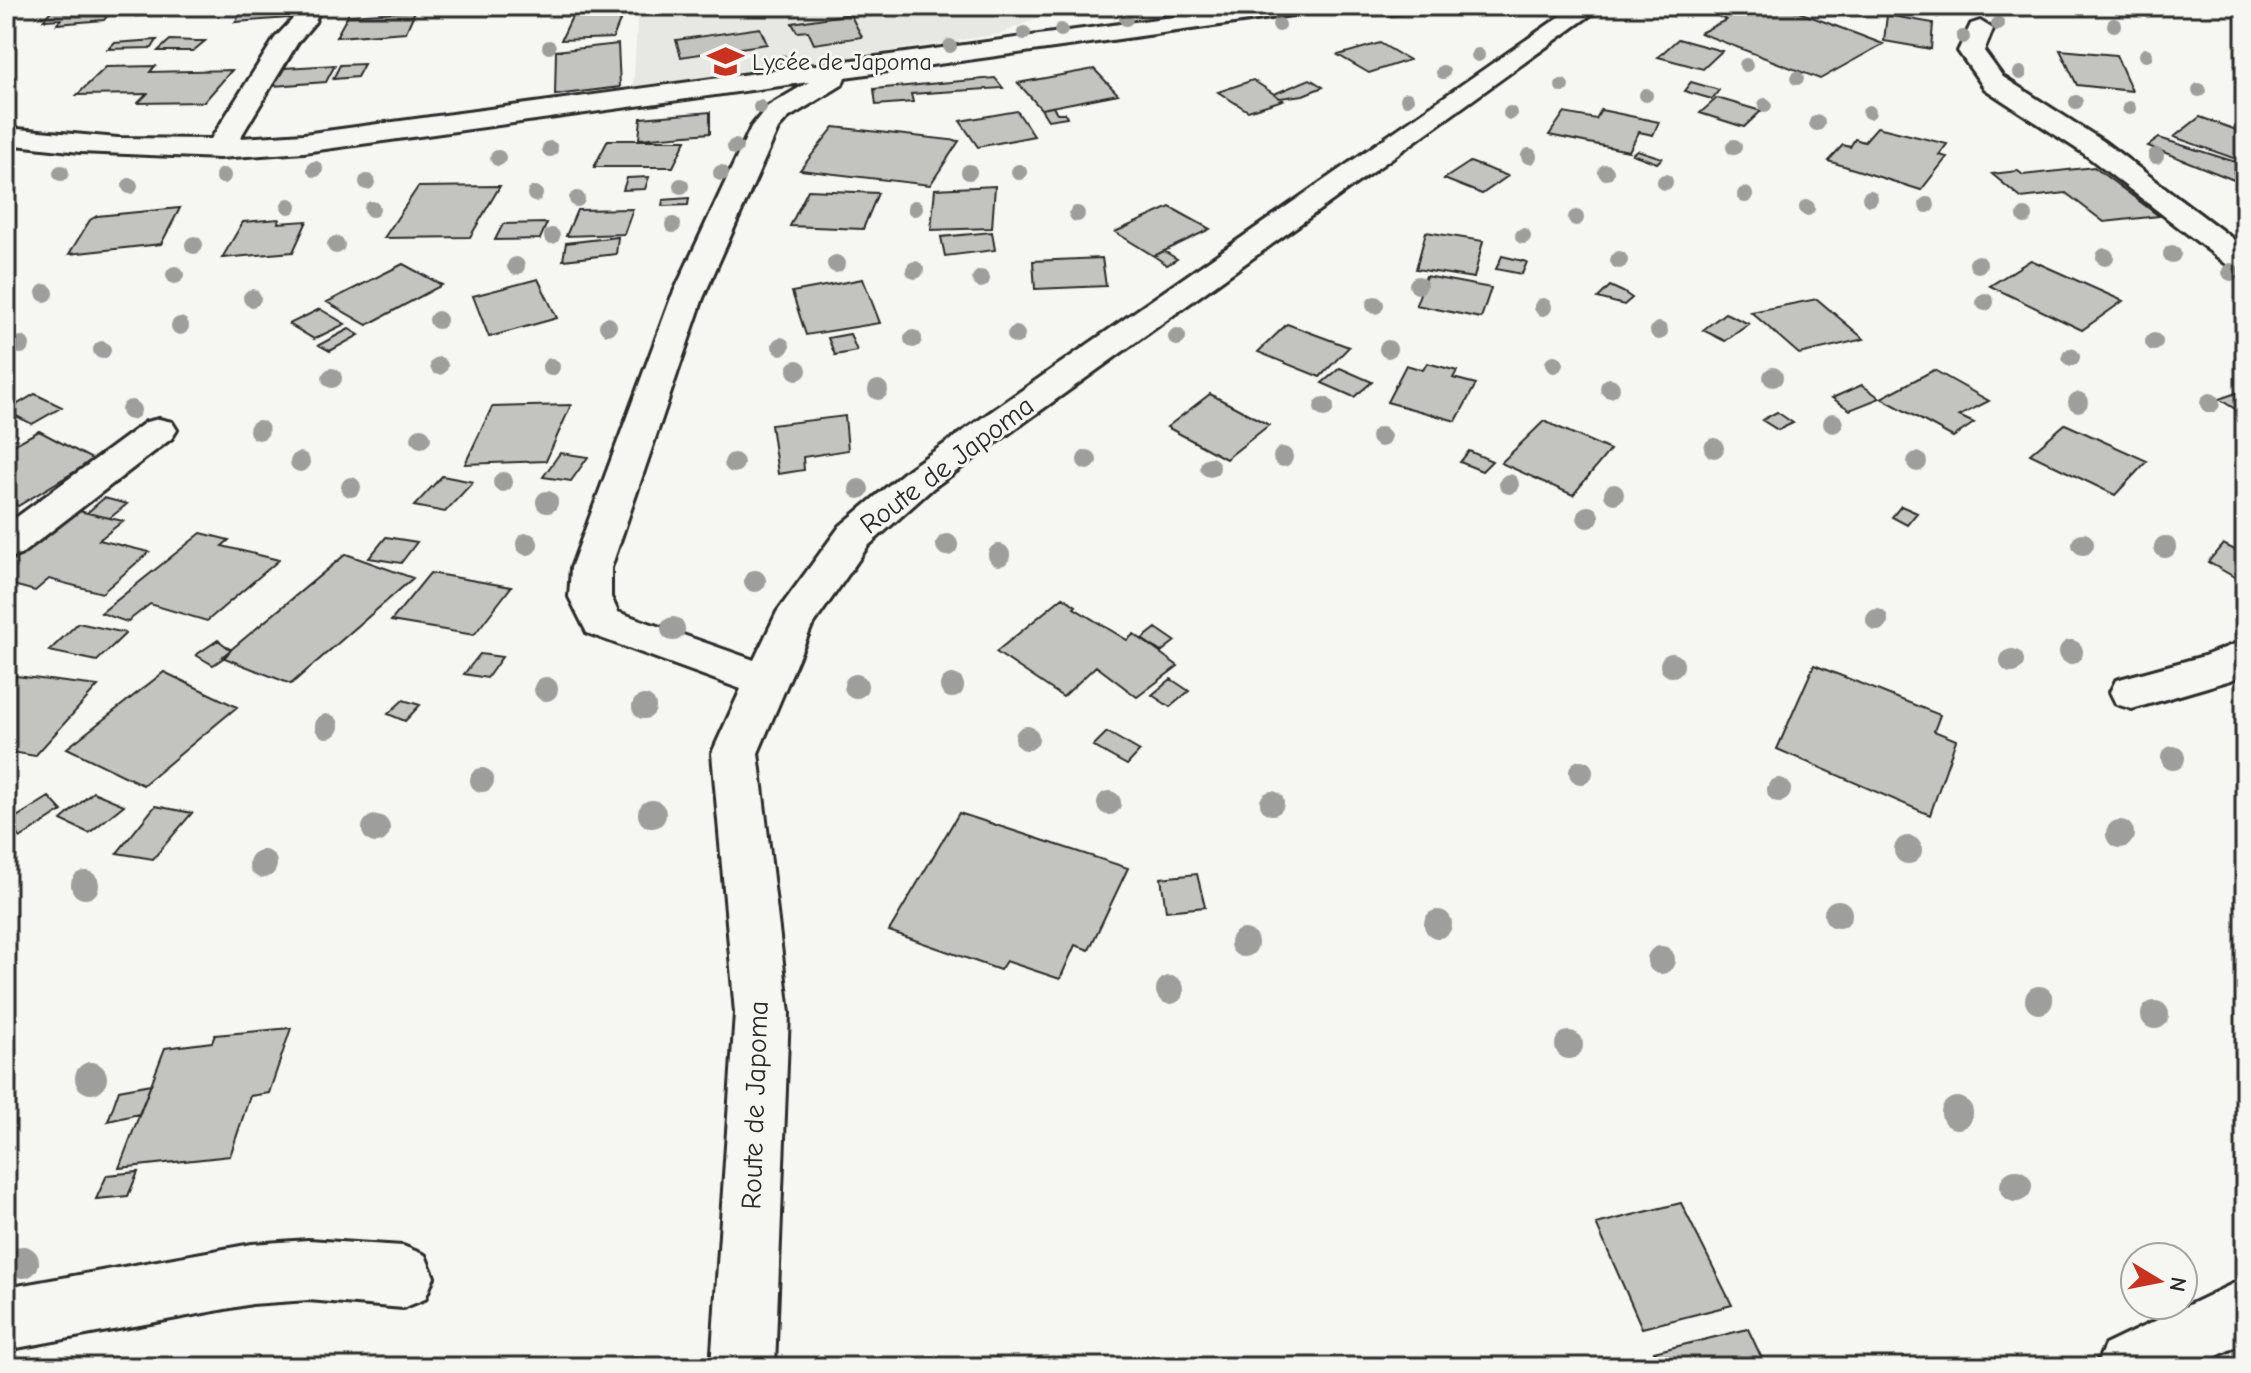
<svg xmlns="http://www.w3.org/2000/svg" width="2251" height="1373" font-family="'Comic Neue',sans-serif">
<rect width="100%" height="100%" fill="#f6f6f2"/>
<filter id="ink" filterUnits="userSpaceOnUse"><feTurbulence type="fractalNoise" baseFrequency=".0125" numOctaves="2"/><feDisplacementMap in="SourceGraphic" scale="16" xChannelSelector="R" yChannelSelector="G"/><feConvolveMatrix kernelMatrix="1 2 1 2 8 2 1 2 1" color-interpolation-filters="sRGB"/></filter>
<g filter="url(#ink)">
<path fill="#e7e7e3" d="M638,6H1065L1000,34L633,91Z"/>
<path fill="#c3c3c0" stroke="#2b2b2b" stroke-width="2" d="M55,6H115L104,20L57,24L61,19L43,20Z
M144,6H211L208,11L137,16Z
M246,6H293L289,18L235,22Z
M577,6H626L613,38L561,40Z
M1401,6L1409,13L1391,16L1383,7Z
M1747,6H1783L1883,44L1820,79L1700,33L1726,20L1720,17Z
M1906,6H1959L1938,17Z
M2116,6H2165L2147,16Z
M415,11L406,32L336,37L348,15Z
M850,14L862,37L814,44L808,31L797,32L792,23Z
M1887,15L1933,23L1931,49L1884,41Z
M760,28L767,44L681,57L676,40Z
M1678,39L1722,51L1703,69L1658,57Z
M157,40L152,48L108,49L114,43Z
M170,40L196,41H205L193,51H158Z
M1380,43L1409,60L1369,73L1338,55Z
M618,44L620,87L555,95L556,51Z
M2060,50L2116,55L2132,91L2077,85Z
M364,64L357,77L333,79L340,65Z
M335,65L326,82L272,86L284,68Z
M155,66L150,72L232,70L204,102L138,103L147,94L77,95L106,67Z
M1094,69L1118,94L1041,109L1018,83Z
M995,78L1003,88L911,94L913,102L876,105L874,89Z
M1310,79L1323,87L1303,95L1280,98L1274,94Z
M1253,80L1283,100L1248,111L1218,92Z
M1691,82L1719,90L1712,99L1684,91Z
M1717,98L1761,111L1744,127L1700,113Z
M1053,107L1057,113H1065L1067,117L1048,120L1041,109Z
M1601,110L1659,122L1653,135L1639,132L1629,151L1549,135L1564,113L1596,119Z
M1017,111L1034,136L978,147L960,121Z
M710,112V133L639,139L641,118Z
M2200,117L2239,131L2245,128V149L2233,158L2174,137Z
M834,127L959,141L930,185L800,170Z
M1877,127L1947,144L1939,155L1947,157L1921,190L1828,161L1843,145L1850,147L1855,139L1864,142Z
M2159,138L2242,164L2234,172L2245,176L2239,182L2148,146Z
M608,140H686L673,167H594Z
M1637,150L1662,158L1657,163L1632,154Z
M1470,162L1508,176L1482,194L1444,179Z
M2094,167L2159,216L2104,222L2066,193L2021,198L1992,174L2018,171L2023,175Z
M649,177L645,189L623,190L627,178Z
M500,186L470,237L384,238L418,187Z
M995,186L992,228L931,230L935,189Z
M808,190L878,193L863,229L790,226Z
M689,198L688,205L662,206L663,200Z
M1170,207L1210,229L1154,256L1115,232Z
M180,208L161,244L69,254L90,220L97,216Z
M633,209L624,234L566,236L577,210Z
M279,219L278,223L307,221L293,252L222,258L243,222Z
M547,223L540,239L495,240L503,224Z
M992,232L995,250L945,256L941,237Z
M1426,232L1483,241L1474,278L1416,269Z
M618,237L616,254L563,260L566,243Z
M1164,251L1177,259L1167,265L1154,256Z
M1502,256L1527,262L1522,274L1496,269Z
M1102,258L1106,286L1035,289L1033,261Z
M2031,260L2123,301L2082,330L1990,286Z
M403,264L442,285L367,325L327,302Z
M1426,276L1491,288L1481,318L1416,305Z
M538,279L557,318L489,337L473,296Z
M863,279L880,323L806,335L792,292Z
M1610,286L1623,292L1632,298L1624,305L1598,298Z
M1817,299L1864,339L1799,354L1751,312Z
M320,309L345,324L314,339L289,324Z
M1725,313L1749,324L1725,341L1703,330Z
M1287,324L1349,347L1320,377L1258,352Z
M349,329L359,335L330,351L319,345Z
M850,334L857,351L835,355L828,338Z
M1427,363L1457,371L1453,378L1476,384L1456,421L1387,402L1406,365L1423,370Z
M1340,368L1372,382L1354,397L1322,383Z
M1934,370L1989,401L1959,416L1974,423L1953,437L1881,398Z
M1862,385L1880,398L1850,410L1832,398Z
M2245,390V415L2219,399Z
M35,394L62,407L32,424L6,411Z
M1210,394L1269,425L1226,459L1167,427Z
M571,405L546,461L465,464L492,407Z
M1777,412L1793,423L1778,430L1762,420Z
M845,416L848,450L803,457L804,470L778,474L771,425Z
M1544,421L1610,450L1573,495L1501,463Z
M2065,424L2147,461L2115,495L2030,454Z
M39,431L94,460L18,506L6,499V449Z
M1469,451L1492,461L1482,471L1460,462Z
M560,453L588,457L571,481L543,477Z
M442,476L473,482L445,512L414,506Z
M104,498L127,504L110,518L87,513Z
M1901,506L1917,513L1907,525L1892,517Z
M74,510L123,521L99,540L149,552L102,593L49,579L35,591L6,583V564Z
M201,533L229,540L222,546L279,560L207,621L150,604L127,622L101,613Z
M386,537L417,542L401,563L369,558Z
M2223,544L2245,555V583L2208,562Z
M346,554L413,578L291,684L222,657Z
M430,573L511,587L474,635L391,621Z
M1063,597L1076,606L1074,608L1127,640L1134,634L1178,666L1137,697L1096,666L1063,697L996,652Z
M78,623L126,633L97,661L49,651Z
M1156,628L1175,641L1161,652L1142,639Z
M218,640L231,650L225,657L213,665L196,655Z
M480,654L502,657L487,678L464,674Z
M1814,665L1940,715L1934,731L1956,740L1930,815L1777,749Z
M164,672L237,707L143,785L67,748Z
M16,676L98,686L35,756L6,751V686Z
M1171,679L1189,691L1170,707L1152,695Z
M403,700L420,705L405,721L388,714Z
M1107,732L1140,751L1127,765L1093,746Z
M93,792L124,805L89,833L61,820Z
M49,797L62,811L20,838L7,823Z
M155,806L192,813L153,859L117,853Z
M959,813L1128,868L1089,950L1075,945L1060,979L1006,961L1000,970L889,931Z
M1197,874L1205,907L1166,911L1161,878Z
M291,1028L269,1093L250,1096L230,1156L119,1168L165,1048L212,1042L215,1035Z
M151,1084L139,1114L108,1121L119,1090Z
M138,1172L128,1196L96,1199L107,1175Z
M1681,1203L1732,1305L1642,1328L1596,1224Z
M1748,1329L1766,1367H1660L1654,1352Z"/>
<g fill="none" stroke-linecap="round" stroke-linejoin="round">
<defs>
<path id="minor" d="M297,6H321L315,22L298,42L240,138L304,134L1253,6H1319L1307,13L845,77L842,85L788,118L778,129L703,298L611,568V597L618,612L754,660L777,612L840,526L907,470L1575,6H1603L933,488L868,546L811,628L758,753L789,1013L775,1367H711L735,1013L712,753L741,689L587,633L569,597L571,568L671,298L751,127L768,106L809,82L304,152L219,158L80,152L6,144V128L118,138L211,139L275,38L292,20Z
M1980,21L1993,29L1984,51L2003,77L2103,141L2245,248V273L2234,270L2083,153L1985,89L1958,51L1971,24Z
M159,419L172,422L177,430L172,438L20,555L6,559V525L146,422Z
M2245,640V674L2231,680L2132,709L2116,704L2110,692L2116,680L2204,656Z
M308,1240L403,1246L425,1255L434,1277L425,1299L403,1308L308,1300L252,1304L6,1350V1288L252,1244Z
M2245,1278V1342L2195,1367H2095L2105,1345Z"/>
</defs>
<use href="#minor" stroke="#2b2b2b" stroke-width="6"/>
<use href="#minor" fill="#f6f6f2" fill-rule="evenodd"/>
</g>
<g fill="#9e9e9c">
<circle cx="1126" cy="19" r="7"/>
<circle cx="1998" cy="24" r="7"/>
<circle cx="1279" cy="25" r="7"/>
<circle cx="2114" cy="25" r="7"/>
<circle cx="1061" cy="30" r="7"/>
<circle cx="1024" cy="33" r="7"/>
<circle cx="1963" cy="37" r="7"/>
<circle cx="950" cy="46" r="7"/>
<circle cx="549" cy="47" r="7"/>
<circle cx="1478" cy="55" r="7"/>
<circle cx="2146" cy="55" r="7"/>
<circle cx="783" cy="61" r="7"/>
<circle cx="1746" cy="65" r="7"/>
<circle cx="1443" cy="72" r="7"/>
<circle cx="2020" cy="73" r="7"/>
<circle cx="1797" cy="78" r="7"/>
<circle cx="1562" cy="86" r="7"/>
<circle cx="2199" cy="90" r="7"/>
<circle cx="1646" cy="95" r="7"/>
<circle cx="1407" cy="99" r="7"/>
<circle cx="2076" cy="102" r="7"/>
<circle cx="1765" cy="105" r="7"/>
<circle cx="760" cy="107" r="7"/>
<circle cx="2129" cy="108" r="7"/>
<circle cx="1869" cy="112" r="7"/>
<circle cx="1510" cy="113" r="7"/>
<circle cx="1817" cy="123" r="8"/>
<circle cx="735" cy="147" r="8"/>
<circle cx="1734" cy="147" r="8"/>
<circle cx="550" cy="149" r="8"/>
<circle cx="1529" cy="156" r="8"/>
<circle cx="2156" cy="156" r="8"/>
<circle cx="498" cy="158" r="8"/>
<circle cx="315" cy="169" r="8"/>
<circle cx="969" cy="172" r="8"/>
<circle cx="1019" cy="172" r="8"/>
<circle cx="1606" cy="172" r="8"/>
<circle cx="61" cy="173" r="8"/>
<circle cx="721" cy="173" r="8"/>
<circle cx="223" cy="176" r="8"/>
<circle cx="367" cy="182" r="8"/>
<circle cx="1665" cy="182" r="8"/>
<circle cx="130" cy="186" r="8"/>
<circle cx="681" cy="186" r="8"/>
<circle cx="535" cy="194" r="8"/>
<circle cx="1745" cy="195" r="8"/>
<circle cx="1870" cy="198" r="8"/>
<circle cx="577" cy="199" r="8"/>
<circle cx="1927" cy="205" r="8"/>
<circle cx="289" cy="206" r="8"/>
<circle cx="915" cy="208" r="8"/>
<circle cx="1807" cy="208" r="8"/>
<circle cx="372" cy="209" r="8"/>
<circle cx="1077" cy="214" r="8"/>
<circle cx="2025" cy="216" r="8"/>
<circle cx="1576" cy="218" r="8"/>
<circle cx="673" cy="225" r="8"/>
<circle cx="552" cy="236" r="8"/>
<circle cx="1523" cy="236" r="8"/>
<circle cx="194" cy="245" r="9"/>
<circle cx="336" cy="245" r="9"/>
<circle cx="2172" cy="254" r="9"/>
<circle cx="2105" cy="257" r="9"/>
<circle cx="1619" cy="260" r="9"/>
<circle cx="836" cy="264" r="9"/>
<circle cx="1978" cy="264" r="9"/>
<circle cx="516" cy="266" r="9"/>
<circle cx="915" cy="270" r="9"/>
<circle cx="2231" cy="272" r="9"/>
<circle cx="175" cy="275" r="9"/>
<circle cx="981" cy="279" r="9"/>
<circle cx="1418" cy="285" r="9"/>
<circle cx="45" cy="293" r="9"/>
<circle cx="252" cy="298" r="9"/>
<circle cx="1985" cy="302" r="9"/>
<circle cx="1375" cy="305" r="9"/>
<circle cx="1543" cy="307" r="9"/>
<circle cx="438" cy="320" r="9"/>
<circle cx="180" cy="326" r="9"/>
<circle cx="608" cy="326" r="9"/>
<circle cx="1659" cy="331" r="9"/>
<circle cx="1016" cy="335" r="9"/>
<circle cx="1177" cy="337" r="9"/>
<circle cx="913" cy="339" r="9"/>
<circle cx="2154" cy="342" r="9"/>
<circle cx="21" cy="345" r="9"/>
<circle cx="781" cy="346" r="9"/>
<circle cx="1388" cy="349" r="9"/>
<circle cx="102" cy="350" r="9"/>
<circle cx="2071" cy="357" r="9"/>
<circle cx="1554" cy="364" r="9"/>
<circle cx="439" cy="366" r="9"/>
<circle cx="551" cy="367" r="9"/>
<circle cx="797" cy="370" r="10"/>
<circle cx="1773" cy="377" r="10"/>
<circle cx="332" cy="378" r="10"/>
<circle cx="1610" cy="388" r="10"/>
<circle cx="878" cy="390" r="10"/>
<circle cx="2078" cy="402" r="10"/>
<circle cx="2210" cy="403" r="10"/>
<circle cx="1324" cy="407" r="10"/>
<circle cx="131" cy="410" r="10"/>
<circle cx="1833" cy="423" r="10"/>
<circle cx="259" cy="430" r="10"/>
<circle cx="1381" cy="437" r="10"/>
<circle cx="421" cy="438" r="10"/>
<circle cx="1714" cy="448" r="10"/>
<circle cx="1283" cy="457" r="10"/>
<circle cx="1087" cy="460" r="10"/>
<circle cx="300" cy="462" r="10"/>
<circle cx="1917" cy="462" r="10"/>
<circle cx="734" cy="463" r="10"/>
<circle cx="1210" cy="467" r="10"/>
<circle cx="503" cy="482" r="10"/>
<circle cx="1509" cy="484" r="10"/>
<circle cx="351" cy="487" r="10"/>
<circle cx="859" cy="489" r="10"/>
<circle cx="1614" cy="494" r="10"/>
<circle cx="547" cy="502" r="11"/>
<circle cx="1588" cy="517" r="11"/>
<circle cx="527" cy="544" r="11"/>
<circle cx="2083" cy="544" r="11"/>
<circle cx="947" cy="545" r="11"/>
<circle cx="2165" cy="547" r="11"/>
<circle cx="999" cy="555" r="11"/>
<circle cx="755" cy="581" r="11"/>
<circle cx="1877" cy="620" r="11"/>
<circle cx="673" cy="629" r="12"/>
<circle cx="2071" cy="652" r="12"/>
<circle cx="2012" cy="661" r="12"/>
<circle cx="1672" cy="665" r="12"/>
<circle cx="856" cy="686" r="12"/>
<circle cx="952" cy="686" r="12"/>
<circle cx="546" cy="689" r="12"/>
<circle cx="644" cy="707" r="12"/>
<circle cx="327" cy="726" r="12"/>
<circle cx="1027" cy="738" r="12"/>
<circle cx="2173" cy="758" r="12"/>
<circle cx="1581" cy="772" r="12"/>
<circle cx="482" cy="780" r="12"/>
<circle cx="1779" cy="790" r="12"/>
<circle cx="1109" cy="803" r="12"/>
<circle cx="1272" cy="803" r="12"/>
<circle cx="652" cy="814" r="14"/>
<circle cx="376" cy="829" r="14"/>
<circle cx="2120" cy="834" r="14"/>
<circle cx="1908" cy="850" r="14"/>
<circle cx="263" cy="864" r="14"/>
<circle cx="85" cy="885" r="14"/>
<circle cx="1838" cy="914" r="14"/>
<circle cx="1438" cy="924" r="14"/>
<circle cx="1244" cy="943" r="14"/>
<circle cx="1661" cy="960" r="14"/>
<circle cx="1170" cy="990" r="14"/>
<circle cx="2039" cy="1000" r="14"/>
<circle cx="2155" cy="1015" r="14"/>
<circle cx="1569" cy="1045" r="14"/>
<circle cx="91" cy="1078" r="16"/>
<circle cx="1957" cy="1113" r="16"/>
<circle cx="2016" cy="1186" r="16"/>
<circle cx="23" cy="1262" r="16"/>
</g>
</g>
<defs>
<symbol id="school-bare" viewBox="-9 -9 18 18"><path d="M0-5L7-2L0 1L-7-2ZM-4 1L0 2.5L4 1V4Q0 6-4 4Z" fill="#c8321e" stroke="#f6f6f2" stroke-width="2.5" paint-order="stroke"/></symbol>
</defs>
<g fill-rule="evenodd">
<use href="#school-bare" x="700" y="36" width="51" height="51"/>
</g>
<g text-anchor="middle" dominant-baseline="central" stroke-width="6" stroke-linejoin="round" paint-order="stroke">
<g font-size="24" fill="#2b2b2b" stroke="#f6f6f2" text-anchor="start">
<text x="752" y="62">Lycée de Japoma</text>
</g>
<g font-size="28" fill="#2b2b2b" stroke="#f6f6f2">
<text transform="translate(947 465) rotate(-37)">Route de Japoma</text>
<text transform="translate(755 1105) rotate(-88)">Route de Japoma</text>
</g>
</g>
<rect width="2251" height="1373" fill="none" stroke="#f6f6f2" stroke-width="32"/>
<rect x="16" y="16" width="2219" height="1341" fill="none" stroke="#2b2b2b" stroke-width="3" filter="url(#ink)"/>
<g transform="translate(2159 1281) rotate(100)"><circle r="38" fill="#f6f6f2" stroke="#a5a5a2" stroke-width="2"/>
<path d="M0-6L14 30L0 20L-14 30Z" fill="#c8321e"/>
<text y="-12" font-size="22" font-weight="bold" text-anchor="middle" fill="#2b2b2b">N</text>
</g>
</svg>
